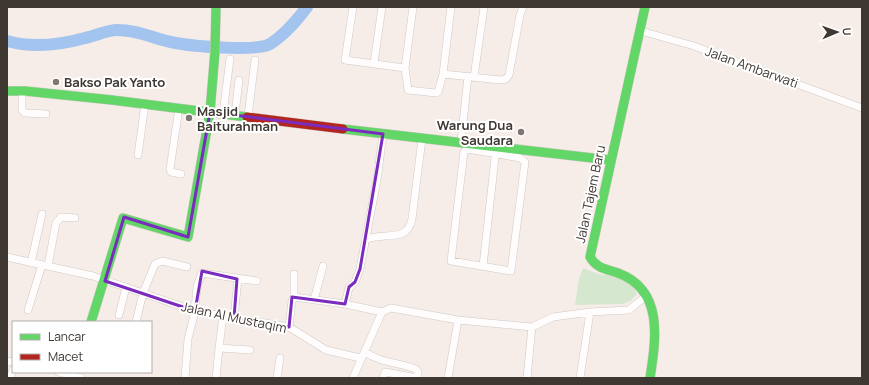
<svg xmlns="http://www.w3.org/2000/svg" width="869" height="385" font-family="Manrope,sans-serif">
<rect width="100%" height="100%" fill="#f7ede8"/>
<path fill="#d6e7d0" d="M583,268L599,274L615,276L631,283L637,294L630,301L623,304L575,305L579,279Z"/>
<g fill="none" stroke-linecap="round" stroke-linejoin="round">
<path stroke="#a2c4ee" stroke-width="12" d="M7,41C32,48 60,45 85,38C95,36 107,30 117,30C139,30 151,38 171,42C189,46 256,52 270,44C285,35 297,20 307,7"/>
<defs>
<path id="street" d="M353,7L345,60L405,68L408,90L436,93L438,92L443,74L500,80L506,79L509,75L520,15L523,7
M641,31L694,46L862,108
M374,63L382,7
M405,68L413,7
M443,74L451,7
M474,77L484,7
M22,91V110L25,113L46,114
M179,108L170,169L171,172L181,174
M223,113L230,59
M235,114L239,80
M248,116L255,60
M461,142L468,76
M467,149L520,158L525,162L511,271L451,261L464,152Z
M138,155L145,104
M365,240C383,231 407,244 412,219L422,139
M7,257L93,276L195,311L289,327L326,350L360,358
M31,263L42,214
M48,266L56,223L61,217L75,218
M483,266L496,149
M294,274V297
M294,297L345,304L382,312
M314,300L323,266
M345,304L349,288L355,282L360,269L377,180L383,134
M28,310L42,265
M119,315L126,287
M223,316L219,348L250,350
M234,318L238,279
M136,322L143,293L155,264L162,261L187,267
M289,327L292,301L294,297
M365,352C381,363 396,362 413,368C417,369 416,369 418,372L417,377
M7,361L13,362
M59,372L81,378
M10,378L13,370
M185,378L188,339L195,311L197,286L202,273L257,281
M216,378L219,348
M277,378L280,358
M353,378L382,312L391,308L458,320L532,327L553,317L590,312L629,310L646,296
M383,378L385,372L417,378
M448,378L458,320
M527,378L532,327
M580,378L590,312"/>
<path id="fast" d="M645,7L590,257C597,269 607,269 618,273C664,290 656,339 650,378
M7,91H25L112,100L247,117
M343,129L610,160
M91,322L123,218L188,237L210,112L215,51L216,7"/>
<path id="jam" d="M247,117L343,129"/>
</defs>
<use href="#street" stroke="#d0c8c3" stroke-width="8"/>
<use href="#fast" stroke="#d0c8c3" stroke-width="10"/>
<use href="#jam" stroke="#d0c8c3" stroke-width="10"/>
<use href="#street" stroke="#fefcfc" stroke-width="7"/>
<use href="#fast" stroke="#63d668" stroke-width="9"/>
<use href="#jam" stroke="#b3261e" stroke-width="9"/>
</g>
<path fill="none" stroke="#7b2cbf" stroke-width="3" stroke-linejoin="round" d="M210,112L383,134L360,269L355,282L349,287L345,304L292,297L289,327L234,318L237,279L202,271L195,311L105,281L124,217L188,237Z"/>
<g fill="#7f7771" stroke="#fff" stroke-width="1.5">
<circle cx="56" cy="82" r="4"/>
<circle cx="189" cy="118" r="4"/>
<circle cx="521" cy="132" r="4"/>
</g>
<g text-anchor="middle" dominant-baseline="central" stroke-width="4" stroke-linejoin="round" paint-order="stroke">
<g font-size="13" fill="#3f3731" stroke="#fff">
<text transform="translate(752 67) rotate(20)">Jalan Ambarwati</text>
<text transform="translate(590 194) rotate(-78)">Jalan Tajem Baru</text>
<text transform="translate(234 317) rotate(12)">Jalan Al Mustaqim</text>
</g>
<g font-size="13" font-weight="bold" fill="#3f3731" stroke="#fff" text-anchor="start">
<text x="64" y="82">Bakso Pak Yanto</text>
<text x="197" y="111">Masjid<tspan x="197" dy="15">Baiturahman</tspan></text>
<text x="513" y="125" text-anchor="end">Warung Dua<tspan x="513" dy="15">Saudara</tspan></text>
</g>
</g>
<rect width="869" height="385" fill="none" stroke="#3f3731" stroke-width="16"/>
<rect x="12" y="321" width="140" height="52" fill="#ffffff" stroke="#b2afad"/>
<rect x="20" y="334" width="20" height="6" fill="#63d668" stroke="#b2afad"/>
<text x="48" y="341" font-size="12" fill="#3f3731">Lancar</text>
<rect x="20" y="354" width="20" height="6" fill="#b3261e" stroke="#b2afad"/>
<text x="48" y="361" font-size="12" fill="#3f3731">Macet</text>
<g transform="translate(837 32) rotate(88)" stroke="#ffffff" stroke-width="3" paint-order="stroke">
<path d="M0-3L7 15L0 10L-7 15Z" fill="#3f3731"/>
<text y="-6" font-size="11" font-weight="bold" text-anchor="middle" fill="#3f3731">U</text>
</g>
</svg>
